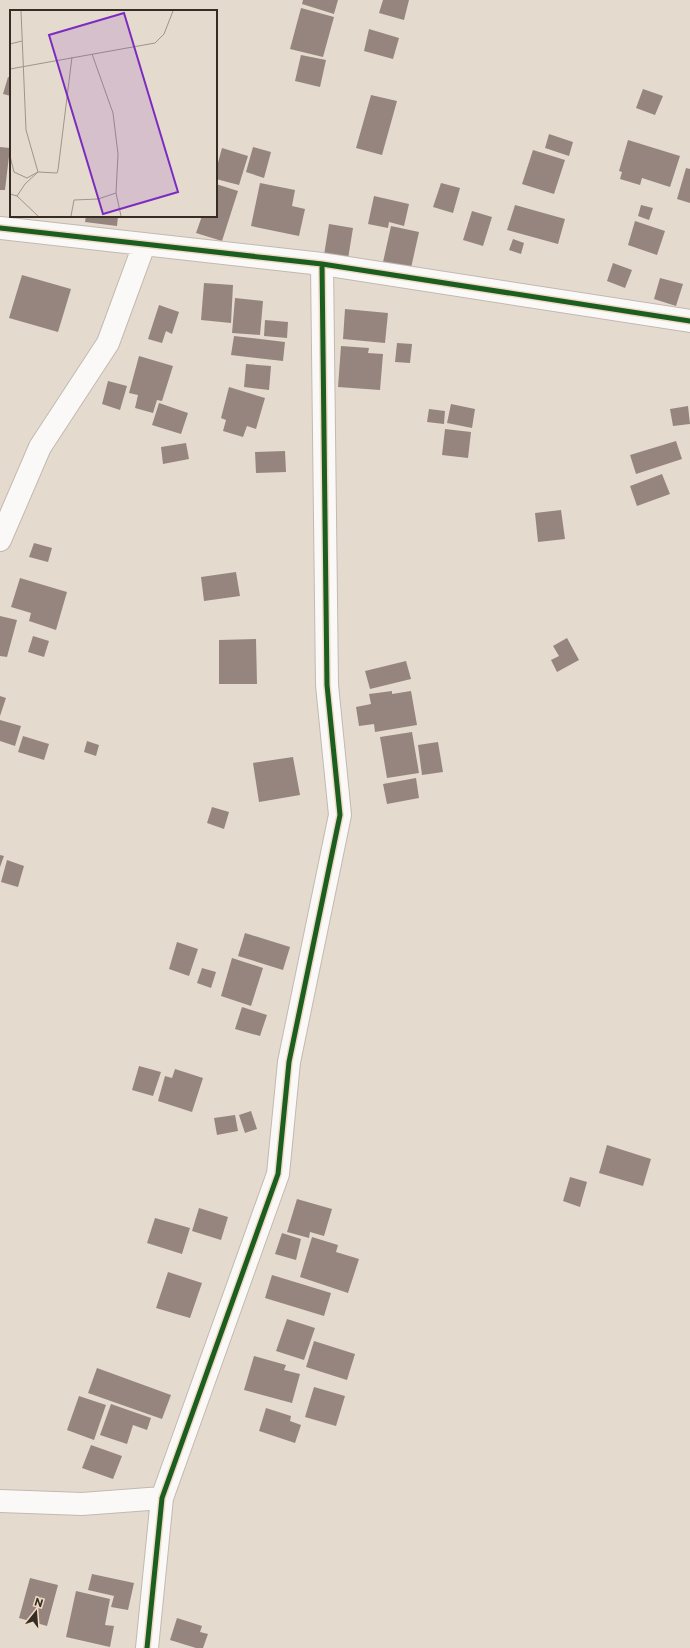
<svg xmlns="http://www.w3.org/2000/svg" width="690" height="1648" font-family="Commissioner,sans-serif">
<rect width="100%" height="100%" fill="#e5dace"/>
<path fill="#96857e" d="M303,0H338L334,14L302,4Z
M383,0H409L404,20L379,13Z
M301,8L334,17L323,57L290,49Z
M369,29L399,38L393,59L364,51Z
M301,55L326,60L320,87L295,81Z
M8,77L11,78V96L3,94Z
M643,89L663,96L655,115L636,108Z
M371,95L397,101L382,155L356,148Z
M549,134L573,142L569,156L545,148Z
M628,140L680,156L670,187L642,178L640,185L620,179L622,172L619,171Z
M0,147L10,148L5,190H0Z
M253,147L271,152L264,178L246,172Z
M222,148L248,156L239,185L216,179V170Z
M533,150L565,160L554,194L522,184Z
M686,168L690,169V203L677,199Z
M260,183L295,190L292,206L305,209L299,236L251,226Z
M441,183L460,188L453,213L433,207Z
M216,184L238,191L222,241L196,233L202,216H216Z
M374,196L409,204L404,226L389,222L388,228L368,224Z
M515,205L565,219L558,244L507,230Z
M641,205L653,208L649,220L638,216Z
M472,211L492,217L483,246L463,240Z
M86,216H118L117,226L85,222Z
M635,221L665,231L657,255L628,245Z
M329,224L353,228L348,259L324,255Z
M391,226L419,232L411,268L383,262Z
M513,239L524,243L521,254L509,250Z
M613,263L632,270L625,288L607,281Z
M22,275L71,289L58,332L9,318Z
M660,278L683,284L676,306L654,299Z
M204,283L233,285L231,323L201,320Z
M235,298L263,301L260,335L232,333Z
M159,305L179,312L172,334L166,331L162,343L148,339Z
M345,309L388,313L385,343L343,339Z
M265,320L288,322L287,338L264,336Z
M234,336L285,342L283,361L231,355Z
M397,343L412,344L410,363L395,362Z
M341,346L369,348L368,353L383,354L380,390L338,387Z
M139,356L173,366L162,401L157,400L153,413L135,408L138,395L129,393Z
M246,364L271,366L269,390L244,387Z
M108,381L127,386L120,410L102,404Z
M229,387L265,398L256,429L247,426L243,437L223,431L226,420L221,418Z
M159,403L188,413L181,434L152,425Z
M451,404L475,409L472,428L447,423Z
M688,406L690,424L673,426L670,409Z
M429,409L445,411L444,424L427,422Z
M445,429L471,432L468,458L442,455Z
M676,441L682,459L636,474L630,455Z
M186,443L189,459L163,464L161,447Z
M285,451L286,472L256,473L255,452Z
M662,474L670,494L637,506L630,486Z
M561,510L565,539L538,542L535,513Z
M34,543L52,548L48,562L29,557Z
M236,572L240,596L204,601L201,577Z
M20,578L67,592L56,630L29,621L31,613L11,607Z
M0,616L17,620L7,657L0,656Z
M33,636L49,641L44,657L28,652Z
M567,638L579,660L557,672L551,660L559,656L553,646Z
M256,639L257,684H219V640Z
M406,661L411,679L370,689L365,671Z
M392,691V694L411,691L417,725L375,732L374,724L359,726L356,707L371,704L369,694Z
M0,696L6,698L0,716Z
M0,720L21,726L15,746L0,741Z
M412,732L419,773L387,778L380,737Z
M23,736L49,744L44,760L18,752Z
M87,741L99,745L96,756L84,752Z
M438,742L443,772L422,775L418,745Z
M293,757L300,795L259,802L253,763Z
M416,778L419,798L387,804L383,784Z
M212,807L229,812L224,829L207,823Z
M0,855L4,856L0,867Z
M7,860L24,866L18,887L1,882Z
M245,933L290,947L283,970L238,956Z
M177,942L198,949L189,976L169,969Z
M232,958L263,968L251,1006L221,996Z
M202,968L216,972L211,988L197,983Z
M242,1007L267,1015L260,1036L235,1029Z
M139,1066L161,1072L153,1096L132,1090Z
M175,1069L203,1078L192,1112L158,1101L165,1076L172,1078Z
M251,1111L257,1129L245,1133L239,1115Z
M235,1115L238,1131L217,1135L214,1118Z
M607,1145L651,1159L643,1186L599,1173Z
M570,1177L587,1182L580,1207L563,1201Z
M297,1199L332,1209L324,1236L310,1232L309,1238L287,1232Z
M199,1208L228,1217L221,1240L192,1231Z
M155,1218L190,1228L182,1254L147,1243Z
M282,1233L301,1239L296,1260L275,1254Z
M312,1237L338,1245L336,1252L359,1259L348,1293L300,1277Z
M168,1272L202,1283L190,1318L156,1308Z
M272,1275L331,1293L324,1316L265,1298Z
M287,1319L315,1328L304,1360L276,1351Z
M314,1341L355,1354L347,1380L306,1367Z
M254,1356L286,1365L284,1370L300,1374L292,1403L244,1390Z
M97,1368L171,1395L162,1419L88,1393Z
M314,1387L345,1396L336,1426L305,1417Z
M79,1396L106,1405L94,1440L67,1430Z
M111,1404L151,1418L147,1430L133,1425L127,1444L100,1435Z
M266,1408L291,1416L290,1421L301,1425L295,1443L259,1431Z
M91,1445L122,1456L113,1479L82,1468Z
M92,1574L134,1583L128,1610L111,1607L114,1596L88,1590Z
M30,1578L58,1585L47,1626L19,1618Z
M76,1591L110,1599L105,1625L114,1626L110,1647L66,1637Z
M177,1618L202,1626L200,1632L208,1634L203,1648H196L170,1640Z"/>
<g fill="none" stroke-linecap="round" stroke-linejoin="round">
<defs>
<path id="minor" d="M0,228L322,264L690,321
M0,540L40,447L108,343L144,245
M0,1501L82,1504L162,1498
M147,1648L162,1498L278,1174L289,1062L340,815L327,685L322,264"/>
</defs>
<use href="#minor" stroke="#c2b9b0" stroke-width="24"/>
<use href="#minor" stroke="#fbf9f8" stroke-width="22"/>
<defs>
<path id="cycleway" d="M0,228L322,264L690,321
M147,1648L162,1498L278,1174L289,1062L340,815L327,685L322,264"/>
</defs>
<use href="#cycleway" stroke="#efdac4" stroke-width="8"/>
<use href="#cycleway" stroke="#1b5e20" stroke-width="5"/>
</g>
<g transform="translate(10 10)">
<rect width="207" height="207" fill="#e5dace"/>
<path fill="none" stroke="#9f958a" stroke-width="1" d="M0,34L12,31M82,44L103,103L108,144L106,183L111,206M0,59L145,33L154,24L163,1M0,146L4,162L17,168L28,162L47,163L48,160L62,47M0,184L7,186L28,206M7,186L15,174L28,162L16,120L11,1M61,206L64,190L88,189L106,183"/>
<path fill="#7b2cbf" fill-opacity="0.15" stroke="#7b2cbf" stroke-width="2" d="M114,3L168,182L93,204L39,25Z"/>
<rect width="207" height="207" fill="none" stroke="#352d24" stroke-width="2"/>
</g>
<g transform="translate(36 1612) rotate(17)" stroke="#efdac4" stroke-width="3" paint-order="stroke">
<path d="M0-3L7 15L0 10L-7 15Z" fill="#352d24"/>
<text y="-6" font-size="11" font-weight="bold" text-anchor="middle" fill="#352d24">N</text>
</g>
</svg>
